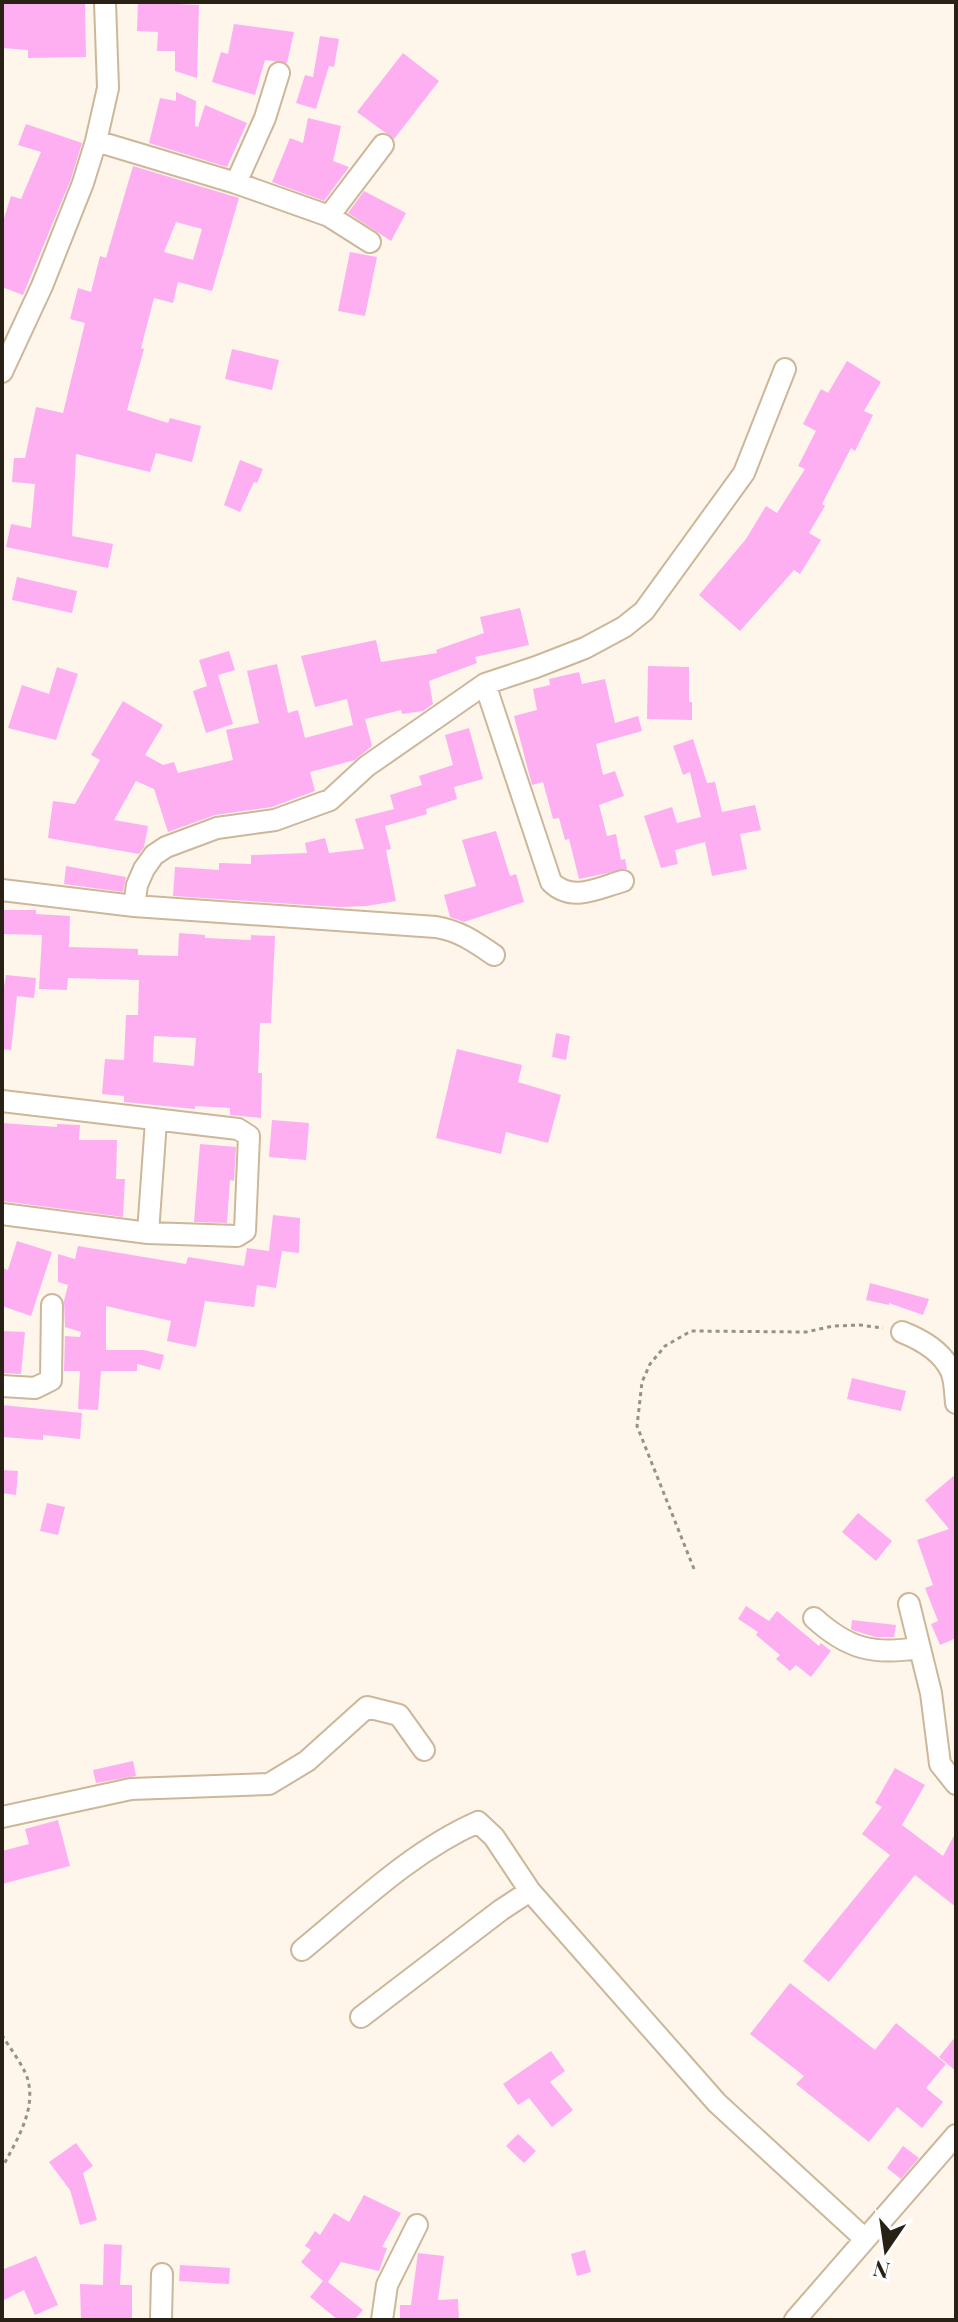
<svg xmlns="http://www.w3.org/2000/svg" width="958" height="2322" font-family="'Playfair Display',serif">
<rect width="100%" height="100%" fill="#fef6ea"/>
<path fill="#fdaff2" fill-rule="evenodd" d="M2,2H85L86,57L28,58V50L2,48Z
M138,2L199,5L197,78L175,71V51H157L158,32L137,31Z
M234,24L294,32L287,63L265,60L255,95L212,82L221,52L228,54Z
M320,36L339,39L334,67L329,66L316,109L296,103L305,75L313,77Z
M403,53L439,81L394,139L357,112Z
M176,92L196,101L195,126L198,127L205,105L247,123L227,167L149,143L160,98L176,101Z
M308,118L341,126L333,161L349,167L324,201L272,182L290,138L303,143Z
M26,124L82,143L71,179L23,295L2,287V225L11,196L21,199L41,152L18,145Z
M133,166L239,198L212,291L178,282L173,303L154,298L141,348L144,349L127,410L168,423L170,418L201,426L192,462L156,453L150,472L76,454L72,536L113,544L108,568L6,547L11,524L31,528L35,484L12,482L14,458H25L36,407L63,413L85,323L70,319L78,288L91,292L100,256L106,258ZM176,222L202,229L193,260L164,252Z
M364,191L406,213L391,241L348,213Z
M350,252L377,257L365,316L338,311Z
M232,349L279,360L272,390L225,379Z
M847,361L881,382L864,411L873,415L855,451L851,448L822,504L825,506L809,533L821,540L800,574L794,570L740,631L699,595L746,539L766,506L777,513L805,469L798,466L816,431L803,424L821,389L828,393Z
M240,460L263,469L257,483L254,482L240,512L224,505Z
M17,577L77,591L72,613L12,600Z
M520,608L529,645L475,657L477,663L429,681L433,704L423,711L402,714L401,710L365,719L372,746L355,760L310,772L315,791L272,807L215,815L168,832L154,789L136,781L114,820L148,826L144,847L139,854L48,838L53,801L75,804L100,760L91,755L123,701L163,725L145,755L163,765L174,762L178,773L233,760L226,730L259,723L247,671L277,664L288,713L298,710L305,738L353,725L347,699L315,707L301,656L376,640L381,662L437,653L436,650L484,633L480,617Z
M229,651L235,670L218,675L233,724L206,733L193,691L207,686L199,660Z
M648,666L689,667V702H692V720L647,719Z
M57,667L78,674L56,740L8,728L22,685L49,694Z
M579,672L582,684L605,679L615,723L638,716L642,731L596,744L603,775L615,771L624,796L599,805L607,836L616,834L621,860L625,859L627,869L579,879L569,839L565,840L559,818L553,819L543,782L532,785L514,716L537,710L533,689L550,685L549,679Z
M469,728L483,779L454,787L457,799L426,809L427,814L385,826L391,849L386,850L396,901L367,906L338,907L173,896L175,867L219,870V863L251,864V855L307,853L305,843L325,838L329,853L364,849L355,819L394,809L390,795L422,785L419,776L453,765L445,735Z
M693,739L707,783L715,782L722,812L755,805L761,830L740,834L747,869L712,876L705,842L675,850L678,864L661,868L644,816L672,807L677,823L701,817L690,772L683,775L673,746Z
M496,831L510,876L516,874L524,902L464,922L450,917L444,895L476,886L462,840Z
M66,866L126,877L123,892L64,884Z
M2,910H36V914L70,916L69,947L138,949V955L178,956L179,933L205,935V938L251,940V935L275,936L271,1023H260L258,1073H262L261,1118L230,1115V1108L195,1106V1109L124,1102V1096L102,1094L105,1059L124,1060L126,1015H138L139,980L68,978L67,990L39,989L42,935L2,934ZM154,1036L196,1038L194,1066L153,1062Z
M6,975L36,978L34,998L17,996L11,1050L2,1049V998Z
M556,1033L570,1036L566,1060L552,1057Z
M457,1049L522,1065L518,1082L561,1095L548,1143L506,1132L501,1154L436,1138Z
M272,1120L309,1123L306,1160L269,1157Z
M2,1123L57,1127V1124L80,1125L79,1140H117L116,1179H125L123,1217L2,1201Z
M200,1144L236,1147L234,1181L230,1180L227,1223L194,1222Z
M273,1215L300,1218L299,1253L282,1251L276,1288L257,1285L254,1307L205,1301L196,1347L167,1341L171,1321L106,1306V1350H144L164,1355L160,1370L137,1364V1371H101L98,1410L78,1409L80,1371H64L65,1336L80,1337L81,1332L65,1327L64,1301L68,1285L58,1282V1254L75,1259L78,1246L186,1264L188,1257L244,1266L247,1248L269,1251Z
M17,1241L52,1252L31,1316L2,1306V1268L8,1270Z
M870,1283L929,1299L923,1315L889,1303V1305L866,1300Z
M2,1331L25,1332L21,1374L2,1373Z
M852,1378L906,1391L901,1411L847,1399Z
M2,1405L82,1413L80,1439L43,1435V1440L2,1437Z
M2,1470L18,1471L16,1495L2,1493Z
M956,1474V1638L940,1645L931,1624L938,1621L925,1588L933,1585L917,1540L949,1529L925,1500Z
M47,1503L65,1507L58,1535L40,1531Z
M858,1513L892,1541L876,1561L842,1532Z
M746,1606L769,1621L777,1611L819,1646L821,1643L831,1651L811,1677L796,1665L790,1671L776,1659L780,1655L756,1635L758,1632L738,1619Z
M852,1620L896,1625L894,1637H876L855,1631L851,1629Z
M133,1761L136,1776L96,1783L93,1770Z
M895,1768L925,1785L902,1825L943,1856L956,1832V1907L915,1875L829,1982L803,1961L890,1855L862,1834L882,1807L875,1803Z
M58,1820L70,1866L2,1884V1851L29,1844L25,1829Z
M790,1983L875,2050L896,2023L946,2064L926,2088L943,2102L922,2128L897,2107L869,2142L796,2084L804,2076L750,2034Z
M956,2036V2071L939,2057Z
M551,2051L565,2071L550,2082L573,2110L552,2127L529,2098L518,2105L503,2084Z
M518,2134L536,2151L524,2163L506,2146Z
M76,2143L93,2166L83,2173L97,2220L80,2225L70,2190L49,2162Z
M903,2146L919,2158L901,2179L887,2168Z
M364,2195L401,2213L382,2247L387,2248L379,2271L341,2262L328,2282L363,2310L354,2320H338L310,2297L323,2281L301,2262L311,2250L305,2246L315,2231L320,2235L334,2213L349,2222Z
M104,2244L122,2245L120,2285H132V2320H81L80,2284L103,2285Z
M585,2250L591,2272L577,2276L571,2254Z
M418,2253L444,2256L438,2300L458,2299L459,2320H400V2305H411Z
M36,2256L58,2305L35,2315L24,2290L2,2301V2270Z
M180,2265L230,2268L229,2284L179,2281Z"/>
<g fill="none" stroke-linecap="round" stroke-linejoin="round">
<defs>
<path id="minor" d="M96,141L236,183L329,216L370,242
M236,183L265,118L279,73
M329,216L383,145
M2,372L42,286L83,183L96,141L108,88L105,2
M485,684L551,882C572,903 598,888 623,881
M2,890L134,906L137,885L144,869L154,855L166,847L217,828L275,820L330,800L367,766L485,684L536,667L585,648L624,627L644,611L744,473L785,369
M134,906L436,927C460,931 475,942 494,955
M2,1101L238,1129L249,1136L245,1231L237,1236L148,1233L2,1214
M148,1233L156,1121
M902,1332C922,1340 942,1351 951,1371C955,1380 955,1393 956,1403
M2,1386L35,1388L51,1380L52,1305
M909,1604L931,1693L940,1764L956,1784
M814,1618C848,1649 873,1655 918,1648
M2,1817L131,1789L269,1784L307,1761L367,1707L399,1715L424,1750
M302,1950C357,1905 412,1851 478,1822L494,1837L530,1891
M361,2017L501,1910L530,1891L717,2103L865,2239
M161,2320L162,2274
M382,2320L387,2285L417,2225
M795,2320L956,2135"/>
</defs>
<use href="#minor" stroke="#ccb79a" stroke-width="24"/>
<path stroke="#999185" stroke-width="3" stroke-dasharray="4 4" stroke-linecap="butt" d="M694,1569L637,1426L642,1382L650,1364L665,1346L691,1331L806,1332L833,1326L860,1325L883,1328
M2,2035C10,2049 27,2069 29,2085C34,2114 15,2143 2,2168"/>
<use href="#minor" stroke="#fff" stroke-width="20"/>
</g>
<rect width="958" height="2322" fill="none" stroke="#292116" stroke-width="8"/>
<g transform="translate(886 2250) rotate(193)" stroke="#ffffff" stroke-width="6" paint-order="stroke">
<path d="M0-6L14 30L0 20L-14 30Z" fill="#292116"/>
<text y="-12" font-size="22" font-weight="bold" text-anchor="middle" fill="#292116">N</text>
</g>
</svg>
